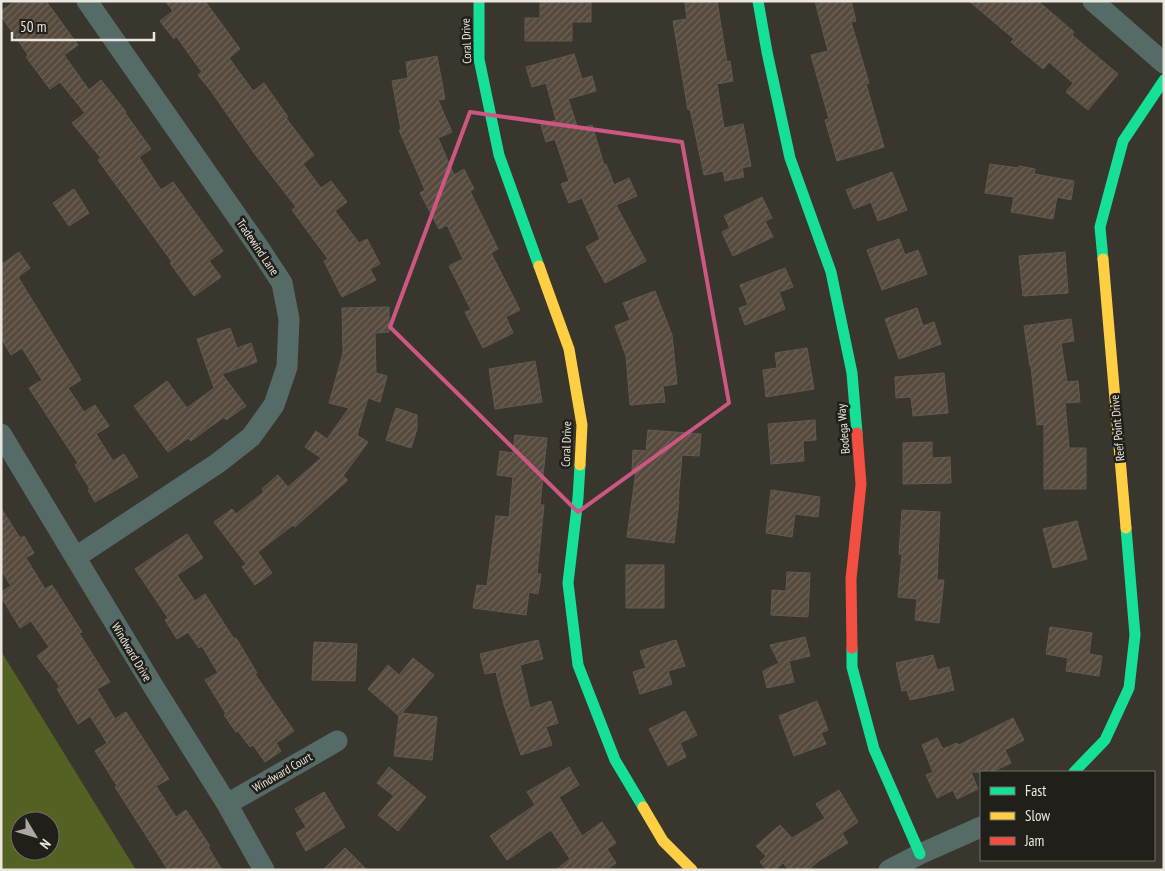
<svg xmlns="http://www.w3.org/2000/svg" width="1165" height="871" font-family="'PT Sans Narrow',sans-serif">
<defs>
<pattern id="building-hatch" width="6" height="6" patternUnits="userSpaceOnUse" patternTransform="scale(1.25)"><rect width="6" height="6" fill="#564a3c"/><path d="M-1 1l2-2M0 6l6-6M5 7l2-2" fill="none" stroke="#6e6458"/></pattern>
</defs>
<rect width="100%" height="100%" fill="#39362e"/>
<path fill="#536122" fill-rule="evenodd" d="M1,651L136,870H1ZM20,821H50V851H20Z"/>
<path fill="url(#building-hatch)" stroke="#5e5a54" d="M15,1H46L78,45L64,55L89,90L101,80L126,112L125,113L151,149L139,157L161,190L173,182L223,251L209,261L221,277L194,296L170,263L172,262L98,160L101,158L72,123L85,113L60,82L50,89L26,57L28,55L1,16V11Z
M165,1H205L240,49L229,58L253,91L264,83L288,117L286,118L314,155L303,164L321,188L331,181L347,202L335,211L359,243L367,239L380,264L370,269L376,280L342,297L324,261L328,259L292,210L296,207L254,153L211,91L198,75L202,72L176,36L174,39L160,21L173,11Z
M540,1H591V22H572V41H525V18H540Z
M693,1H717L727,62L730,61L733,81L717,84L724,128L743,124L751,166L742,168L744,177L725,181L723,171L704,175L690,109L688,110L673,21L687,19L685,3Z
M815,1H851L856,21L851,22L869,83L866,84L884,147L837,161L825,120L829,119L811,55L828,51Z
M969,1H1038L1074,32L1072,35L1118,74L1088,110L1066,92L1073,83L1049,62L1043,69L1011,42L1014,39Z
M574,54L582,79L592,76L596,91L568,99L578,129L592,125L604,165L606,164L614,185L629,178L637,196L616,205L646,261L605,283L586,247L600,239L582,198L569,203L561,184L569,181L555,139L546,142L541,125L556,120L546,83L532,87L526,67Z
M437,56L445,99L438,100L452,132L438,138L454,175L464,169L474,189L470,191L498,249L491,253L520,310L506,317L513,333L483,348L465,312L471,310L449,266L463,259L447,225L439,229L420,193L425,190L399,130H401L392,81L408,78L406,62Z
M990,164L1018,168L1019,166L1035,169L1034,174L1074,181L1071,200L1057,197L1053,219L1011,212L1014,197L985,193Z
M892,172L907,210L878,221L871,202L854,209L846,190Z
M74,189L89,213L69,226L53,203Z
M762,197L772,218L765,221L773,237L733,256L722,232L730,228L724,216Z
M899,239L905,255L918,250L927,274L882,290L867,250Z
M19,252L30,268L18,277L81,380L68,388L84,412L95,405L109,426L96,434L113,461L124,454L138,477L95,502L88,490L90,489L75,465L78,463L29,388L42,380L22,348L11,355L1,338V265Z
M1065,252L1068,293L1023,296L1019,256Z
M785,268L793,287L779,292L785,309L745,325L739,308L748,305L740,285Z
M655,291L672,335L677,384L663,386L665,402L630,405L626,356L615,326L630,320L623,303Z
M389,307V332L375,333L376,373L387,376L380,402L368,398L357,435L368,442L343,476L348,480L295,527L293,525L258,552L272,573L255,585L242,567L246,564L214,522L232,509L236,514L264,492L262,489L278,475L288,487L321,458L305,447L316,431L327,439L349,408L329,403L343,353L342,308Z
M917,308L923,326L934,322L941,344L899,359L885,319Z
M1071,319L1074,341L1061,343L1067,382L1078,381L1080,402L1065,403L1069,448H1086V489H1044V424L1037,425L1031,366H1030L1024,326Z
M230,328L237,348L251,343L257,362L222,374L246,406L226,420L224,417L191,441L188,438L168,452L134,406L167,381L187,408L214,388L197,339Z
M807,348L814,389L766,397L763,370L777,368L775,353Z
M535,361L542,402L495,409L489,369Z
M944,373L948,413L913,416L911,397L896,398L895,377Z
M396,408L417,415V429L411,448L386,440Z
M815,420L816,440L803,441L804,461L771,464L768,424Z
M648,430L701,434L699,456L682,455L678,501H679L674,543L627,537L636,471H632L633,450L646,451Z
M515,435L547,438L540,505H544L537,574H541L538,594L529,592L526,615L473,608L477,585L487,586L496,516L509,517L513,477L497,475L500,451L513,453Z
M932,442V458L950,457L951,483L903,484V443Z
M771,490L820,497L818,517L795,514L792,537L766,533Z
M1,508L20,538L24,536L34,553L26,558L45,589L52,585L82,632L79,633L110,682L97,689L115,719L126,712L169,779L156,786L176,817L186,810L210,846L208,847L222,870H168L115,787L117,786L95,751L107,743L90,716L78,724L57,689L60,687L37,656L49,647L31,621L20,628L1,597V592L11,586L1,570Z
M902,510L940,512L937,580H944L939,623L915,620L917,599L898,597L902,554H899Z
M1077,521L1087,559L1053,568L1043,529Z
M187,534L203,558L177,575L195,601L205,594L234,639L236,638L257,673L255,674L294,731L276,743L281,751L265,762L253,745L250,747L238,731L236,732L224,715L226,714L205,680L218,673L202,646L199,648L188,632L177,639L165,620L168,618L135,569Z
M626,565H664V608H626Z
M787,572L810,573L808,617L771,615L772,590L786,591Z
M1050,627L1092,633L1089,654L1102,656L1099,676L1066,671L1068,658L1046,654Z
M805,637L810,656L789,661L794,682L767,688L763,671L779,663L770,645Z
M538,640L543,659L520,665L530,708L551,701L558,723L546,727L552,745L521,755L504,705L496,672L485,674L480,654Z
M676,640L685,666L668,671L672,684L640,694L633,672L646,668L640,651Z
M314,642L357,644L355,681L312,680Z
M933,655L937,670L949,667L954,690L910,700L907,690L902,691L896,663Z
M413,658L434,675L402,713L437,717L432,760L394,756L399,716L368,689L388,665L399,675Z
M817,701L828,730L821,733L826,744L794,756L779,716Z
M685,711L697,735L680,743L686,757L668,766L649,729Z
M1013,718L1024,740L1005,750L1011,763L992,772H971L978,789L957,799L953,790L937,798L926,775L933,772L922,745L937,738L943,749L957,743L959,745Z
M389,767L426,797L398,831L378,815L394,796L377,783Z
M569,767L579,785L559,797L582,836L602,822L616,843L607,849L616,863L606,870H556L570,859L551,830L507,860L490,836L535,805L527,792Z
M839,790L858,822L842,833L848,843L820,860L808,870H789L783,863L775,870H767L760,862L766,856L756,846L780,825L792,838L825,818L816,804Z
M324,792L345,827L306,851L296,833L306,827L295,809Z
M345,848L367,870H323Z"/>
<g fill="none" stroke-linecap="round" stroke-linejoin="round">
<path stroke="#556b68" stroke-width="21" d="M1093,1L1164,63
M1,434L153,686L227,804L264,870
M76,557L218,463L251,437L274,405L287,367L289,319L282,283L257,245L87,1
M227,804L337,741
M889,870L920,854L981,827"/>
<path stroke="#16e098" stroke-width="11" d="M479,1V59L499,155L539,266
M758,1L767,52L790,158L831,272L852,373L857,433
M1103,259L1100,227L1123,141L1164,80
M580,465L578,498L568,583L578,665L615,760L643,807
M852,648V667L874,749L920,854
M1074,772L1105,740L1129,688L1135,635L1126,528"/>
<path stroke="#ffcf43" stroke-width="11" d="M1103,259L1126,528
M539,266L569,349L582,425L580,465
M643,807L663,841L692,870"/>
<path stroke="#f24e42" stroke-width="11" d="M852,648L851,579L861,484L857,433"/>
</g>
<path fill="none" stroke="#ce5683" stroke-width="4" stroke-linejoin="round" d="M470,112L682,142L729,403L578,512L390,327Z"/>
<g text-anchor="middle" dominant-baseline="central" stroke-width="5" stroke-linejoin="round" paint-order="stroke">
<g font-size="12" fill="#ebe7df" stroke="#211f19">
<text transform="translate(466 41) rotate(-92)">Coral Drive</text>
<text transform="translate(258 247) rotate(56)">Tradewind Lane</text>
<text transform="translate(1117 428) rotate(-95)">Reef Point Drive</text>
<text transform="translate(843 429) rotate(-95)">Bodega Way</text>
<text transform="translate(566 444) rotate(-88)">Coral Drive</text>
<text transform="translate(132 652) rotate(59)">Windward Drive</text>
<text transform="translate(282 772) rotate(-30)">Windward Court</text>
</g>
</g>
<rect width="1165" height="871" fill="none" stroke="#ebe7df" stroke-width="5"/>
<rect x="980" y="771" width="175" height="90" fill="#211f19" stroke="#726f68"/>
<rect x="990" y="787" width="25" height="8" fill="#16e098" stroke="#726f68"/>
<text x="1025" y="796" font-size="15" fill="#ebe7df">Fast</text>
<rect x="990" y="812" width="25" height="8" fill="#ffcf43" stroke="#726f68"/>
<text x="1025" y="821" font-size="15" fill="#ebe7df">Slow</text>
<rect x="990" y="837" width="25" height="8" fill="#f24e42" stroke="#726f68"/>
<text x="1025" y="846" font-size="15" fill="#ebe7df">Jam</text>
<g transform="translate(35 836) rotate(128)"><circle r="24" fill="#211f19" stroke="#726f68"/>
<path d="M0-4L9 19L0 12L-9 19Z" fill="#ada9a1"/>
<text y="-8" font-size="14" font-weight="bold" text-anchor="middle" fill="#ebe7df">N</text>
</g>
<path d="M12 32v8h142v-8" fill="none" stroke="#ebe7df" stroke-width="2.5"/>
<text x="20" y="32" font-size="15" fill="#ebe7df" stroke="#211f19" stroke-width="4" paint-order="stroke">50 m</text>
</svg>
